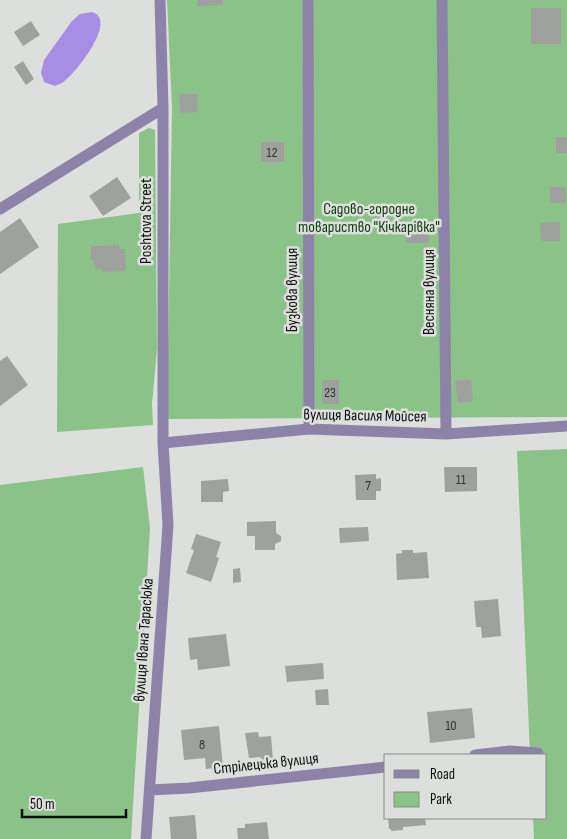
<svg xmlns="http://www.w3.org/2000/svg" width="567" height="839" font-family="'Sofia Sans Condensed',sans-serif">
<rect width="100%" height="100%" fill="#dddfdd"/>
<path fill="#8bc288" d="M167,0H567V417L167,419L172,108Z
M149,128L155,130L157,349L152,404L153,425L57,432L58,224L139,213V133Z
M567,449V839H534L533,818H546V755H530L517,451Z
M143,467L150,528L131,839H0V485Z"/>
<path fill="#a88de4" d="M92,12C119,20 74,75 62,83C62,83 55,86 55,86L44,82L41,73L44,60L72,21L80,14Z"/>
<path fill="#9fa19f" d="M197,0H223V5L197,6Z
M531,8H561V44H531Z
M31,21L40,35L23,46L14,32Z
M23,61L34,79L26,85L14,67Z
M179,94H197L198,112L180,113Z
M556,137H567V153H556Z
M261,142H284V162H261Z
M117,177L131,198L103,216L89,196Z
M550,187H566V203H550Z
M20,218L39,247L0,274V232Z
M429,221V243H406L405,222Z
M560,222V241H541L540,223Z
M119,245V249H125L126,271L102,272V269H95L94,260H91V246Z
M7,356L28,385L0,406V361Z
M471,379L473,401L458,403L455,381Z
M322,380H339V404H322Z
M444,467H477V491L445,492Z
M376,474V479L381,478V491H376V500H356L355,475Z
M228,479L229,491L223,492V502H201V481Z
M276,521V533L281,536V541L275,544V550H255V536H247V522Z
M368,527L369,541L340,543L339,528Z
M196,534L221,542L216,557L219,558L211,582L186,573L194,550L191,549Z
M402,550H413V553L427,552L429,578L397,580L396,554L402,553Z
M240,568L241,582L233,583V569Z
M498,599L501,636L482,638L481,627H476L474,601Z
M226,634L230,666L198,670L197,659L190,660L188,638Z
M323,663L324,679L287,682L285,666Z
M328,689L329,705H316L315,690Z
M472,708L475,738L430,743L427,712Z
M219,726L223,767L206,769L205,758L184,760L181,730Z
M258,732L259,737L271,736L273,761L261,762V757L249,758L245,733Z
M195,815L197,839H171L169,817Z
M388,818H425L426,825L403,827V830L391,831V829H389Z
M267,822L269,839H238L237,828H245V824Z"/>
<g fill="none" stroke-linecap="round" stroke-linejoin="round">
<path stroke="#8d83a9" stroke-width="11" d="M308,0L309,429
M442,0L446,434
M0,209L163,108
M163,443L309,429L446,434L567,426
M475,755L510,751L538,753
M150,790L189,788L386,767
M146,839L168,525L163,443V108L160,0"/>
</g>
<g text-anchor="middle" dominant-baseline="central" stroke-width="5" stroke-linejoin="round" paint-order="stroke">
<g font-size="14" fill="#323432">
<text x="272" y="152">12</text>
<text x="330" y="392">23</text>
<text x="461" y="479">11</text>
<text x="368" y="485">7</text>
<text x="451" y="725">10</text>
<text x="202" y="744">8</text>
</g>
<g font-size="16" fill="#0f4210" stroke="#dddfdd">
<text x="369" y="209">Садово-городне<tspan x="369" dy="18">товариство "Кічкарівка"</tspan></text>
</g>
<g font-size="16" fill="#0e0f0e" stroke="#dddfdd">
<text transform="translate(146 221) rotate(-90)">Poshtova Street</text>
<text transform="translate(292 290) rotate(-90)">Бузкова вулиця</text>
<text transform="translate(429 292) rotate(-90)">Весняна вулиця</text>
<text transform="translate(365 416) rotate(1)">вулиця Василя Мойсея</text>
<text transform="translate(144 640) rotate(-86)">вулиця Івана Тарасюка</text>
<text transform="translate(266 764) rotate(-6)">Стрілецька вулиця</text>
</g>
</g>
<rect x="384" y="754" width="162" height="65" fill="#dddfdd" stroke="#8a8c8a"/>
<rect x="394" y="770" width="25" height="8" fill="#8d83a9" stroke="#8a8c8a"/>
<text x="430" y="779" font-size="15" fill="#0e0f0e">Road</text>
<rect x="394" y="792" width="25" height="15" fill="#8bc288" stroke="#8a8c8a"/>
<text x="430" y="804" font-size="15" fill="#0e0f0e">Park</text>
<path d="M22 809v8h104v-8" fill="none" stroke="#0e0f0e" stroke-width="2.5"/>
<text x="30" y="809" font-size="15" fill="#0e0f0e" stroke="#dddfdd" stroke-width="4" paint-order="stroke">50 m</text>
</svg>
